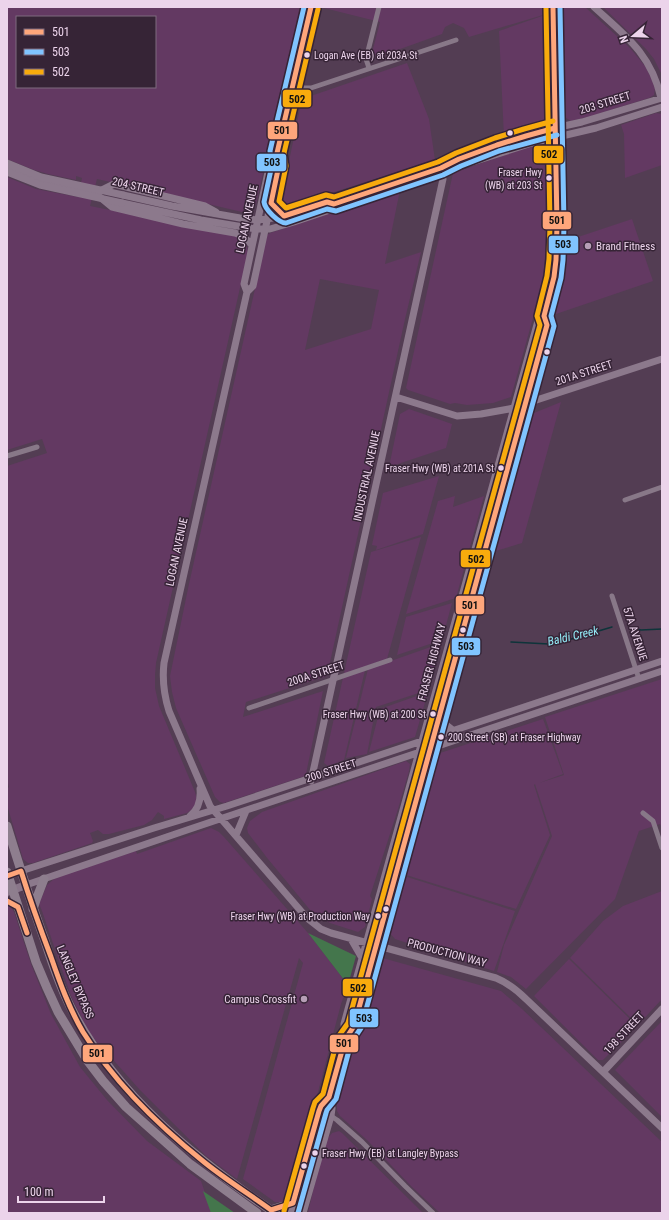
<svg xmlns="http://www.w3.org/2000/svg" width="669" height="1220" font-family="'Roboto Condensed',sans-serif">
<rect width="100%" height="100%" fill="#533d53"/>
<path fill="#633962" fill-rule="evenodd" d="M7,7H301L256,204L249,210L242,212L208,204L97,179L90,206L237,235L240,236L246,244L247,247L248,252L156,663L155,675V688L159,706L195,792L197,800L195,807L187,813L164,819V816L158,812L152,820L144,825L109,834H103L98,830L90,833L93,841L92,843L33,863H28L23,859L7,805V789L9,787L7,780V466L47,453L42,439L7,450V177L36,189L78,197L82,178L76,176V180L48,174L34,170L7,159ZM17,17H155V87H17Z
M320,7H542L543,15L469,37L464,28L453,23L445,27L442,34L378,57L372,53L380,22Z
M562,7H585L630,48L645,66L652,80L655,88L654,95L649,98L592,116L571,121L566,118L563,111Z
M603,7H661L662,9V75L654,59L646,49Z
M545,15L544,125L504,137L499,31Z
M407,63L429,119L435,160L287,207L280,204L302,99Z
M656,113L662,114V165L625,178L624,134L621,125Z
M537,144L542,145L546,150V244L543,282L511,397L493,403L467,405L455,403L450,404L408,390L406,388L453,173Z
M400,190L385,264L421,252L405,319L327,676L246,702L243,717L323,691L306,774L305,776L224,803L220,802L215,797L176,708L172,692L170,676L189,584L267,235L270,233ZM320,279L379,290L371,329L305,350Z
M632,219L653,281L556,314L563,277L566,260V241Z
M561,402L522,543L489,553L529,415Z
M409,409L452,424L446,448L389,467L400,414Z
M439,476L423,534L376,550L377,546L372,545L383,493Z
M455,496L453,507L484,496L456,598L406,614L438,501Z
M421,537L387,659L366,666L344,760L328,766L324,763L371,552Z
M452,603L442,640L397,655L406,617Z
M442,643L428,690L376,707L367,754L346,758L368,669Z
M662,679V828L660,824L639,831L615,899L526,989L511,977L497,972L504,945L552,836L535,784L534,785L550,835L516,909L403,874L437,754L543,719L563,774L539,783L564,775L545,717Z
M428,692L415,737L369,752L380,709Z
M406,761L410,764L409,771L398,809L370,896L372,899L365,927L358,932L330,923L311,911L268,859L248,833L247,828L250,821L262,812Z
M211,828L219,832L224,837L308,933L348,985L341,1004L291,1195L287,1199L281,1202H275L243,1179L303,963L299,958L237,1179L205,1155L140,1090L116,1063L100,1043L98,1044L88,1030L71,996L42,911L39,904L47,885L54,879L63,875L136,851L137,854Z
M401,875L515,911L494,971L395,939L388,931Z
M662,891V999L638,1025L570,958L603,921L623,906Z
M7,904L10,906L14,912L31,964L51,1014L80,1067L107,1100L147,1141L201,1181L212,1213H7Z
M379,957L501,991L522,1009L662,1142V1213H440L412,1187L367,1140L340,1116L337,1111V1099L357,1027L358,1028Z
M569,959L637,1026L603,1060H598L534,996Z
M662,1021V1117L615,1070Z
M339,1131L342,1133L423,1213H308L316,1178L327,1139L332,1133Z"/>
<path fill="#44764c" d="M308,933L356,956L348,985Z
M203,1191L235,1213H211Z"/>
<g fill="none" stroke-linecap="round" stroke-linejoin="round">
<path stroke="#0e343a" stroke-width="1.5" d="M632,628L641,630L662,629
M511,642L549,644L568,640L612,627"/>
<path stroke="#887888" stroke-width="5" d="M369,68L366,59L379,7
M293,86L303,88H311L456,40
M7,456L37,447
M625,500L662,487
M612,596L639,679
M249,708L390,660
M643,813L653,821L662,848
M319,1111L331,1116L337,1120L362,1142L405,1186L433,1213"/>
<path stroke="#8c798c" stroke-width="7" d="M311,7L277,153L270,163L244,284L247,292L164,663C162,680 164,695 169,711L210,806L307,918L321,929L331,933L496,978C508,983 517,990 526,999L662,1128
M594,7C626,36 651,54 661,98
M7,167L40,181L95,193L112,207L183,224L235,233L243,236L252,245
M441,168H454L532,143L596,128L662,107
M98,192L114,184L205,206L216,212
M123,195L172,206L240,218L258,220L273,218L284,216L327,202L334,204L348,199L441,168L452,161L500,143L532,133L582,122L662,98
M122,203L201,220L256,229H270L294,222L330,210L334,204
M271,203L284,216
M247,292L253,286L279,165L277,153
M396,397L457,416L481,414L509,409L662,359
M439,717L445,724L454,731
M311,781L443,179L441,168
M190,816C199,809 201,800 200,789
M236,835L246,811
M21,871L154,828L227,806L662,661
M26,885L190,829L662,671
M351,939L362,958
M345,1040L344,1024L347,1013L538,321L544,316
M603,1072L662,1009
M291,1213L319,1111L321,1106L329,1097L345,1040L354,1026L547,325L544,316L554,277L556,260L557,225L553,7
M303,1213L331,1116L332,1108L329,1097"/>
<path stroke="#8a768a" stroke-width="8" d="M7,876L21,871
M7,892L26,885"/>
<path stroke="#8e7e8e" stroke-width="9" d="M7,826C19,865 31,903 45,941C52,963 60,986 70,1006C114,1094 195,1159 275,1213
M7,872L36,962L47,988L58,1012L87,1060L103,1081L126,1107L190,1164L257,1213
M33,909L36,900L44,879
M271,1210L293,1203"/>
<path stroke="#8c798c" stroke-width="7" d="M7,163L41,177L123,195
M7,172L40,185L122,203"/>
<defs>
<path id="bus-1" d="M311,7L277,153L279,165L271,203L284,216L327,202L334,204L441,168L459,159L497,145L526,136L555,128
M7,876L21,871C30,900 40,928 51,957C60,983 69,1008 83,1032C114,1082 159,1126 204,1162C225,1179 249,1194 271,1210L293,1203L319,1111L321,1106L329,1097L345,1040L354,1026L547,325L544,316L554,277L556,260L557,225L553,7
M7,901L18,907L27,933"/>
<path id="bus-2" d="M304,7L270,151L272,165L264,202C265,210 279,223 286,223L327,209L336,211L443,175L461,166L499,151L557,135
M298,1213L326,1113L327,1110L336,1099L351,1043L361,1028L554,326L551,316L561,278L563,260L564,225L560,7"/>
<path id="bus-3" d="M318,9L284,153L286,166L279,201L286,208L326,195L334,197L438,162L456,153L495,138L524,129L553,121
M284,1211L313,1108L315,1102L323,1094L338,1037L348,1023L540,325L537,316L547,276L549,259L550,225L546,7"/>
</defs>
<use href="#bus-1" stroke="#362436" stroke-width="8"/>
<use href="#bus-2" stroke="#362436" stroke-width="8"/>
<use href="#bus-3" stroke="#362436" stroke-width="8"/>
<use href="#bus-1" stroke="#fea67b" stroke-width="5"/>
<use href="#bus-2" stroke="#80c4ff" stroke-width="5"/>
<use href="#bus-3" stroke="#f8ab0d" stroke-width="5"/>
</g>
<g fill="#ecd4eb" stroke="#362436" stroke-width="1.5">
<circle cx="307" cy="55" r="3.5"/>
<circle cx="510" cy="133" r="3.5"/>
<circle cx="549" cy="178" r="3.5"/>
<circle cx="547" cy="352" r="3.5"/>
<circle cx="501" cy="468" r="3.5"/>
<circle cx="463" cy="630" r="3.5"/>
<circle cx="433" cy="714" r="3.5"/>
<circle cx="441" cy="737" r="3.5"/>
<circle cx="386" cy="909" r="3.5"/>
<circle cx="378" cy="916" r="3.5"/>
<circle cx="315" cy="1153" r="3.5"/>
<circle cx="304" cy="1166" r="3.5"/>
</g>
<g fill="#b69fb6" stroke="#362436" stroke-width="1.5">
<circle cx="588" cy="246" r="4"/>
<circle cx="304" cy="999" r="4"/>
</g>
<g text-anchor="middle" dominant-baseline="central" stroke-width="3" stroke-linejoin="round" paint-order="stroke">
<g font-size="10" fill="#ecd4eb" stroke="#362436" text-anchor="end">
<text x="314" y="55" text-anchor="start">Logan Ave (EB) at 203A St</text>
<text x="542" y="172">Fraser Hwy<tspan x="542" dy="13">(WB) at 203 St</tspan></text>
<text x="494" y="468">Fraser Hwy (WB) at 201A St</text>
<text x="426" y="714">Fraser Hwy (WB) at 200 St</text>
<text x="448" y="737" text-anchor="start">200 Street (SB) at Fraser Highway</text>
<text x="370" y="916">Fraser Hwy (WB) at Production Way</text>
<text x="322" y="1153" text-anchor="start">Fraser Hwy (EB) at Langley Bypass</text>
</g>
<g font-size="11" fill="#ecd4eb" stroke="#362436">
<text transform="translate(605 103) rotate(-17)">203 STREET</text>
<text transform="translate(138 187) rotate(13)">204 STREET</text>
<text transform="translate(247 219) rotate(-78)">LOGAN AVENUE</text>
<text transform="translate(584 373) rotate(-18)">201A STREET</text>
<text transform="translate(367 476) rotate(-78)">INDUSTRIAL AVENUE</text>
<text transform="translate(177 552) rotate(-78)">LOGAN AVENUE</text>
<text transform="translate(635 634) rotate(72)">57A AVENUE</text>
<text transform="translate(432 662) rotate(-75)">FRASER HIGHWAY</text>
<text transform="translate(316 674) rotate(-18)">200A STREET</text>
<text transform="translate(331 771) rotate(-18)">200 STREET</text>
<text transform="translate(447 953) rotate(15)">PRODUCTION WAY</text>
<text transform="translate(75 982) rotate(67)">LANGLEY BYPASS</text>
<text transform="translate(624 1033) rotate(-47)">198 STREET</text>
</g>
<g font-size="11" fill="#ecd4eb" stroke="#362436" text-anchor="start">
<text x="596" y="246">Brand Fitness</text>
<text x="296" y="999" text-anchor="end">Campus Crossfit</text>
</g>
<g font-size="12" font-style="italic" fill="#95eefa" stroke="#362436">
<text transform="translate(573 636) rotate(-13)">Baldi Creek</text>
</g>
</g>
<g stroke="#362436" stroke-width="1.5">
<rect x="282" y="89" width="30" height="19" rx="4" fill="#f8ab0d"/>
<rect x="267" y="121" width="31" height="19" rx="4" fill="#fea67b"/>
<rect x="533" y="145" width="31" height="19" rx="4" fill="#f8ab0d"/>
<rect x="256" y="153" width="31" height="19" rx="4" fill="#80c4ff"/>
<rect x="542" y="211" width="30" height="19" rx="4" fill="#fea67b"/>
<rect x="548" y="235" width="31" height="19" rx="4" fill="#80c4ff"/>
<rect x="460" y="549" width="31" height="19" rx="4" fill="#f8ab0d"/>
<rect x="455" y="595" width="30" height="20" rx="4" fill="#fea67b"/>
<rect x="451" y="637" width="30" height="19" rx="4" fill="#80c4ff"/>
<rect x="342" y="978" width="31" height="19" rx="4" fill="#f8ab0d"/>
<rect x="349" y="1008" width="30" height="20" rx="4" fill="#80c4ff"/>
<rect x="329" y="1034" width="30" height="19" rx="4" fill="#fea67b"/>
<rect x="82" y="1044" width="31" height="19" rx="4" fill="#fea67b"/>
</g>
<g font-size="11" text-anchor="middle" font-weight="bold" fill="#111">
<text x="297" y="103">502</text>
<text x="282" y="134">501</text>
<text x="549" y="158">502</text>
<text x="272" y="166">503</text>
<text x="557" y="224">501</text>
<text x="563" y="248">503</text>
<text x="476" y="563">502</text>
<text x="470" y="609">501</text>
<text x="466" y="650">503</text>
<text x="358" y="992">502</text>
<text x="364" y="1022">503</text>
<text x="344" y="1047">501</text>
<text x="97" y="1057">501</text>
</g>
<rect width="669" height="1220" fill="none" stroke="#ecd4eb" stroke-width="16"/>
<rect x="16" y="16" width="140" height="72" fill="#362436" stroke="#7f6a7e"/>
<rect x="24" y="29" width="20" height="6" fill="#fea67b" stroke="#7f6a7e"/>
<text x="52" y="36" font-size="12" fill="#ecd4eb">501</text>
<rect x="24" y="49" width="20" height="6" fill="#80c4ff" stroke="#7f6a7e"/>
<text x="52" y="56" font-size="12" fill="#ecd4eb">503</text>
<rect x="24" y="69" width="20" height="6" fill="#f8ab0d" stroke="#7f6a7e"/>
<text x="52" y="76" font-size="12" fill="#ecd4eb">502</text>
<g transform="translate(633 36) rotate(251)" stroke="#362436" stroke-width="3" paint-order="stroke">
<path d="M0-3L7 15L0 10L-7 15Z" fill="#ecd4eb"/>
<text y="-6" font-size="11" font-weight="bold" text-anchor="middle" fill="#ecd4eb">N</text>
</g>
<path d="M18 1196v6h86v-6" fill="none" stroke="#ecd4eb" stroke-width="2"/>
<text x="24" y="1196" font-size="12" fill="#ecd4eb" stroke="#362436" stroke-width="3" paint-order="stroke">100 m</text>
</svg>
